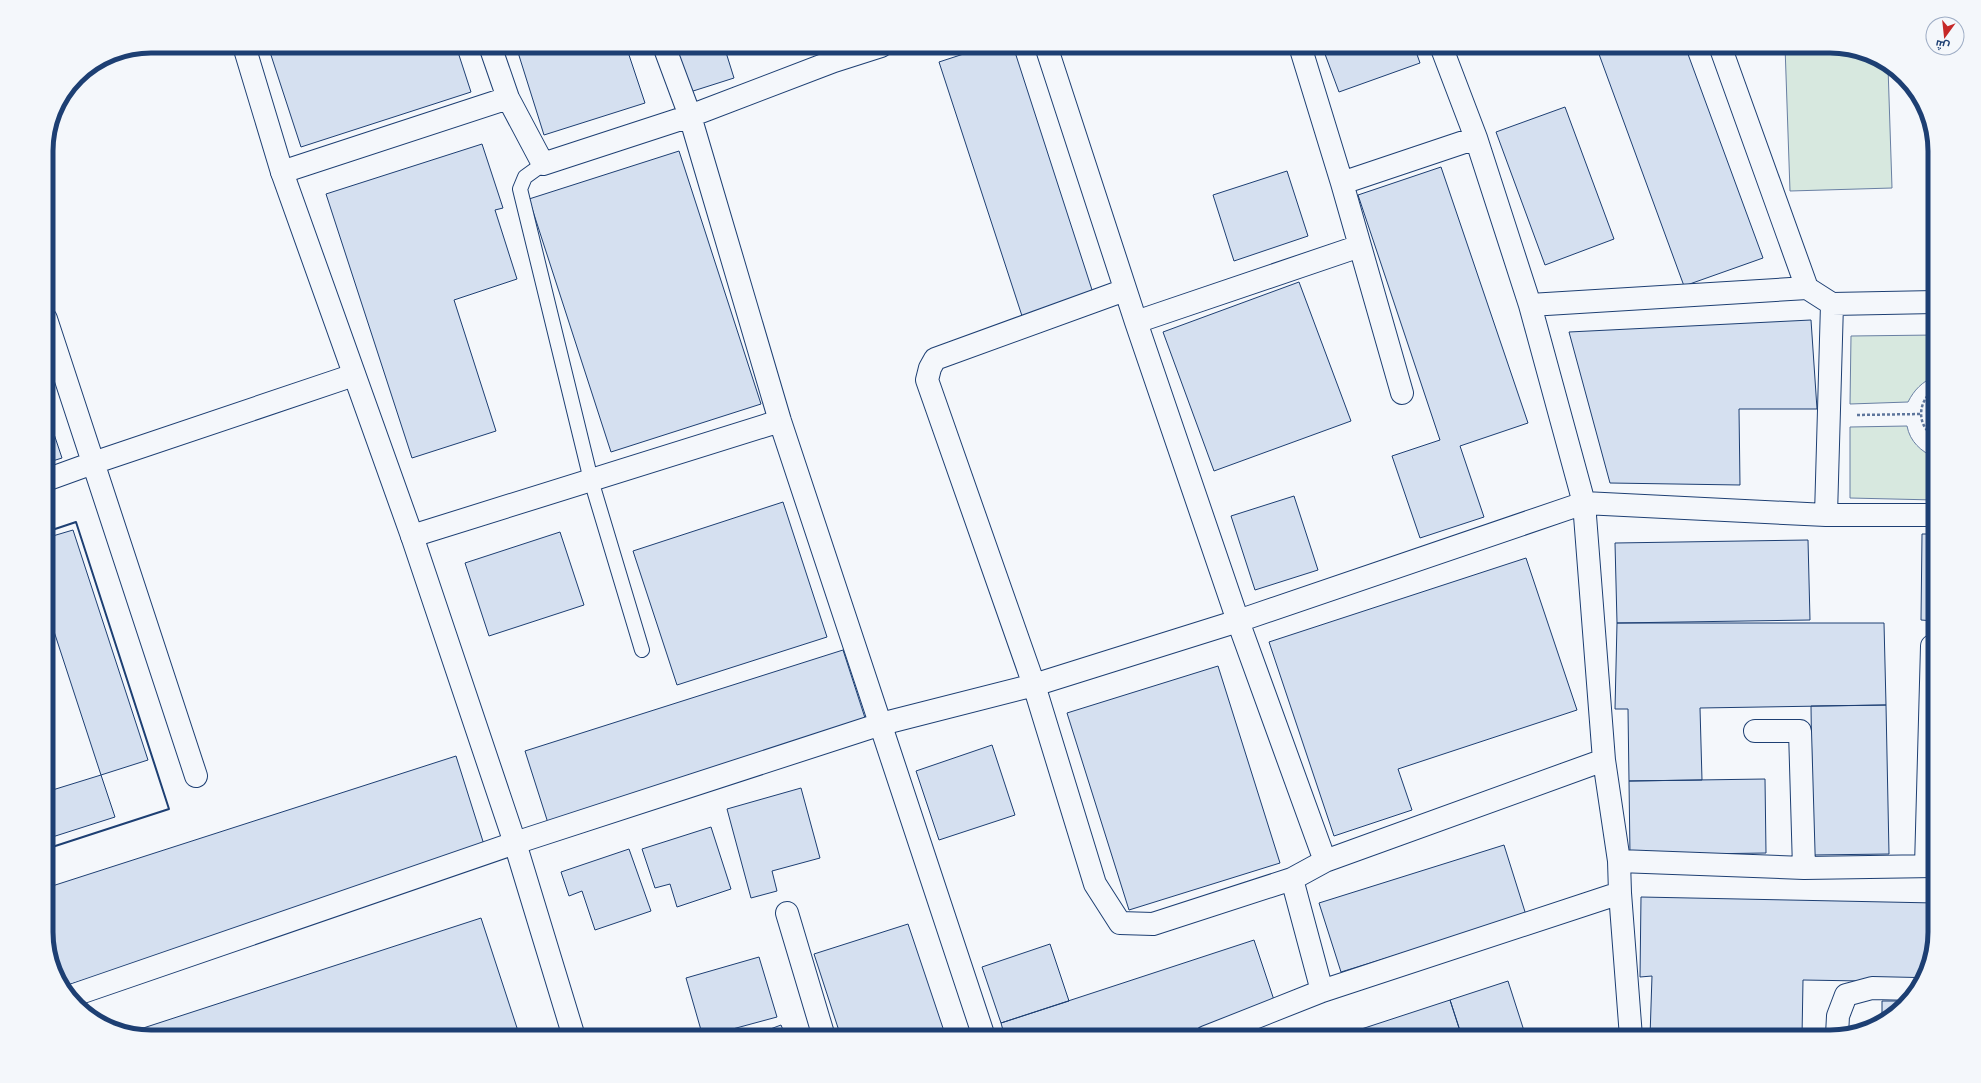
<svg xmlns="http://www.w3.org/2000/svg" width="1981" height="1083" font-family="'Alegreya Sans',Cairo,sans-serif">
<rect width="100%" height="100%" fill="#f4f7fb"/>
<path fill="#d7e8df" stroke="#687fa3" d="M1785,46H1830L1877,57L1888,67L1892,188L1790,191Z
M1935,335V376C1922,382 1914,390 1908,402L1850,404L1851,336Z
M1907,426C1910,442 1921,451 1935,458V500L1850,498V427Z"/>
<path fill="#d5e0f0" stroke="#1d3f73" d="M268,46H456L471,92L301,147Z
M516,46H626L645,103L544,135Z
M675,46H724L734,78L690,92Z
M988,46H1013L1094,296L1023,319L939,62Z
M1322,46H1414L1420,63L1339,92Z
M1596,46H1685L1763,258L1684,286Z
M1565,107L1614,239L1545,265L1496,132Z
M482,144L503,208L495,210L517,279L454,300L496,431L412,458L326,194Z
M679,151L761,404L611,452L529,199Z
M1441,167L1528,423L1460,446L1484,517L1420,538L1392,456L1440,440L1358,195Z
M1287,171L1308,236L1234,261L1213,195Z
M1299,282L1351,421L1214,471L1163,332Z
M1811,320L1817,409H1739L1740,485L1610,483L1569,332Z
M46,410L62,458L46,463Z
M1294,496L1318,570L1255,590L1231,516Z
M783,502L827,637L677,685L633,551Z
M73,530L148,760L101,775L46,607V538Z
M560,532L584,605L489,636L465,563Z
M1922,534H1935V621L1921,620Z
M1808,540L1810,620L1617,623L1615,543Z
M1526,558L1577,710L1398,769L1412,810L1334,836L1269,642Z
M1617,623H1884L1886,705L1700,708L1702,780L1629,781L1628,709H1615Z
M843,650L866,721L548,823L525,751Z
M1218,666L1280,863L1129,910L1067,713Z
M1886,705L1889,854L1813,855L1811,706Z
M992,745L1015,815L939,840L916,771Z
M456,756L486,851L62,987L46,939V888Z
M101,775L115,817L46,839V792Z
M1765,779L1766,853L1630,855L1629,781Z
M801,788L820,858L772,871L777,891L751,898L727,809Z
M711,827L731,889L677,907L670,884L655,888L642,849Z
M1504,845L1526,915L1341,972L1319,903Z
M629,849L651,911L595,930L582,891L569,896L561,872Z
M1641,897L1935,903V932L1924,979L1921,982L1803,980L1802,1037H1650L1652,976L1640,977Z
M481,918L520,1037H151L131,1032Z
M908,924L946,1037H841L814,954Z
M1254,940L1275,1003L1172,1037H1005L1001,1023Z
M1050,944L1069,1001L1001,1023L982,967Z
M759,957L777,1017L703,1037L686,978Z
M1508,981L1526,1037H1462L1450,1000Z
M1450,1000L1462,1037H1337Z
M1882,1001H1904L1888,1019L1882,1022Z
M781,1025L786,1037H749Z"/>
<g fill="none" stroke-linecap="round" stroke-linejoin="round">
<defs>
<path id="lane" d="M828,46L834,61
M543,164L525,177L520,189L591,480L642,650"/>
<path id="street" d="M490,46L508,98L543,164L690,116L834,61L881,46
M664,46L690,116L780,421L984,1037
M1046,46L1136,322L1238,621L1325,861
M1300,46L1342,183L1402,393
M1441,46L1476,138L1530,305L1584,503L1604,760L1619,861L1620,893L1631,1037
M1720,46L1807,288
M282,172L508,98
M1342,183L1476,138
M1125,290L935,359L930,368L927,380L1034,685L1095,884L1120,923L1153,924L1292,879L1325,861L1604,760
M1530,305L1807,288L1832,304L1935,302
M46,319L196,776
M1136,322L1360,246
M46,480L93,463L354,375
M1826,515L1832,304
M412,536L780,421
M1755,731H1800L1804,868
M1619,861L1804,868L1935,866
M1926,866L1932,646H1935
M1292,879L1322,991
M787,913L824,1037
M71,996L515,843L881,724L1034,685L1238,621L1584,503L1826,515H1935
M1837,1035L1838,1016L1846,995L1872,988L1916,989
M1206,1037L1322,991L1620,893"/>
<path id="secondary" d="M244,46L282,172L412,536L515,843L574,1037"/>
</defs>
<use href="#lane" stroke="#1d3f73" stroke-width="16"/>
<use href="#street" stroke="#1d3f73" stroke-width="24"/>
<use href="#secondary" stroke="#1d3f73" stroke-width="24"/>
<path stroke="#5e769c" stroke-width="2.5" stroke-dasharray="3 2" stroke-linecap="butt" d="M1935,389C1917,401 1916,426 1935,437
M1857,415L1920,414"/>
<use href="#lane" stroke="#f4f7fb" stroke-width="14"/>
<use href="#street" stroke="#f4f7fb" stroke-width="22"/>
<use href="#secondary" stroke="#f4f7fb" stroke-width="22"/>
<path stroke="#1d3f73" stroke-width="2" d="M46,532L76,522L169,809L46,849"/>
</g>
<path d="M0 0H1981V1083H0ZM151 53H1830A98 98 0 0 1 1928 151V932A98 98 0 0 1 1830 1030H151A98 98 0 0 1 53 932V151A98 98 0 0 1 151 53Z" fill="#f4f7fb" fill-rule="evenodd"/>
<path fill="none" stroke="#1d3f73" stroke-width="5" d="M151 53H1830A98 98 0 0 1 1928 151V932A98 98 0 0 1 1830 1030H151A98 98 0 0 1 53 932V151A98 98 0 0 1 151 53Z"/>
<g transform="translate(1945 36) rotate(195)"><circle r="19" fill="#f4f7fb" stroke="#9eadc5"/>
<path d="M0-3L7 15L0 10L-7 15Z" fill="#c62828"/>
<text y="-6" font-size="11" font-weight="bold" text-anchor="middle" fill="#1d3f73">ش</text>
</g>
</svg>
